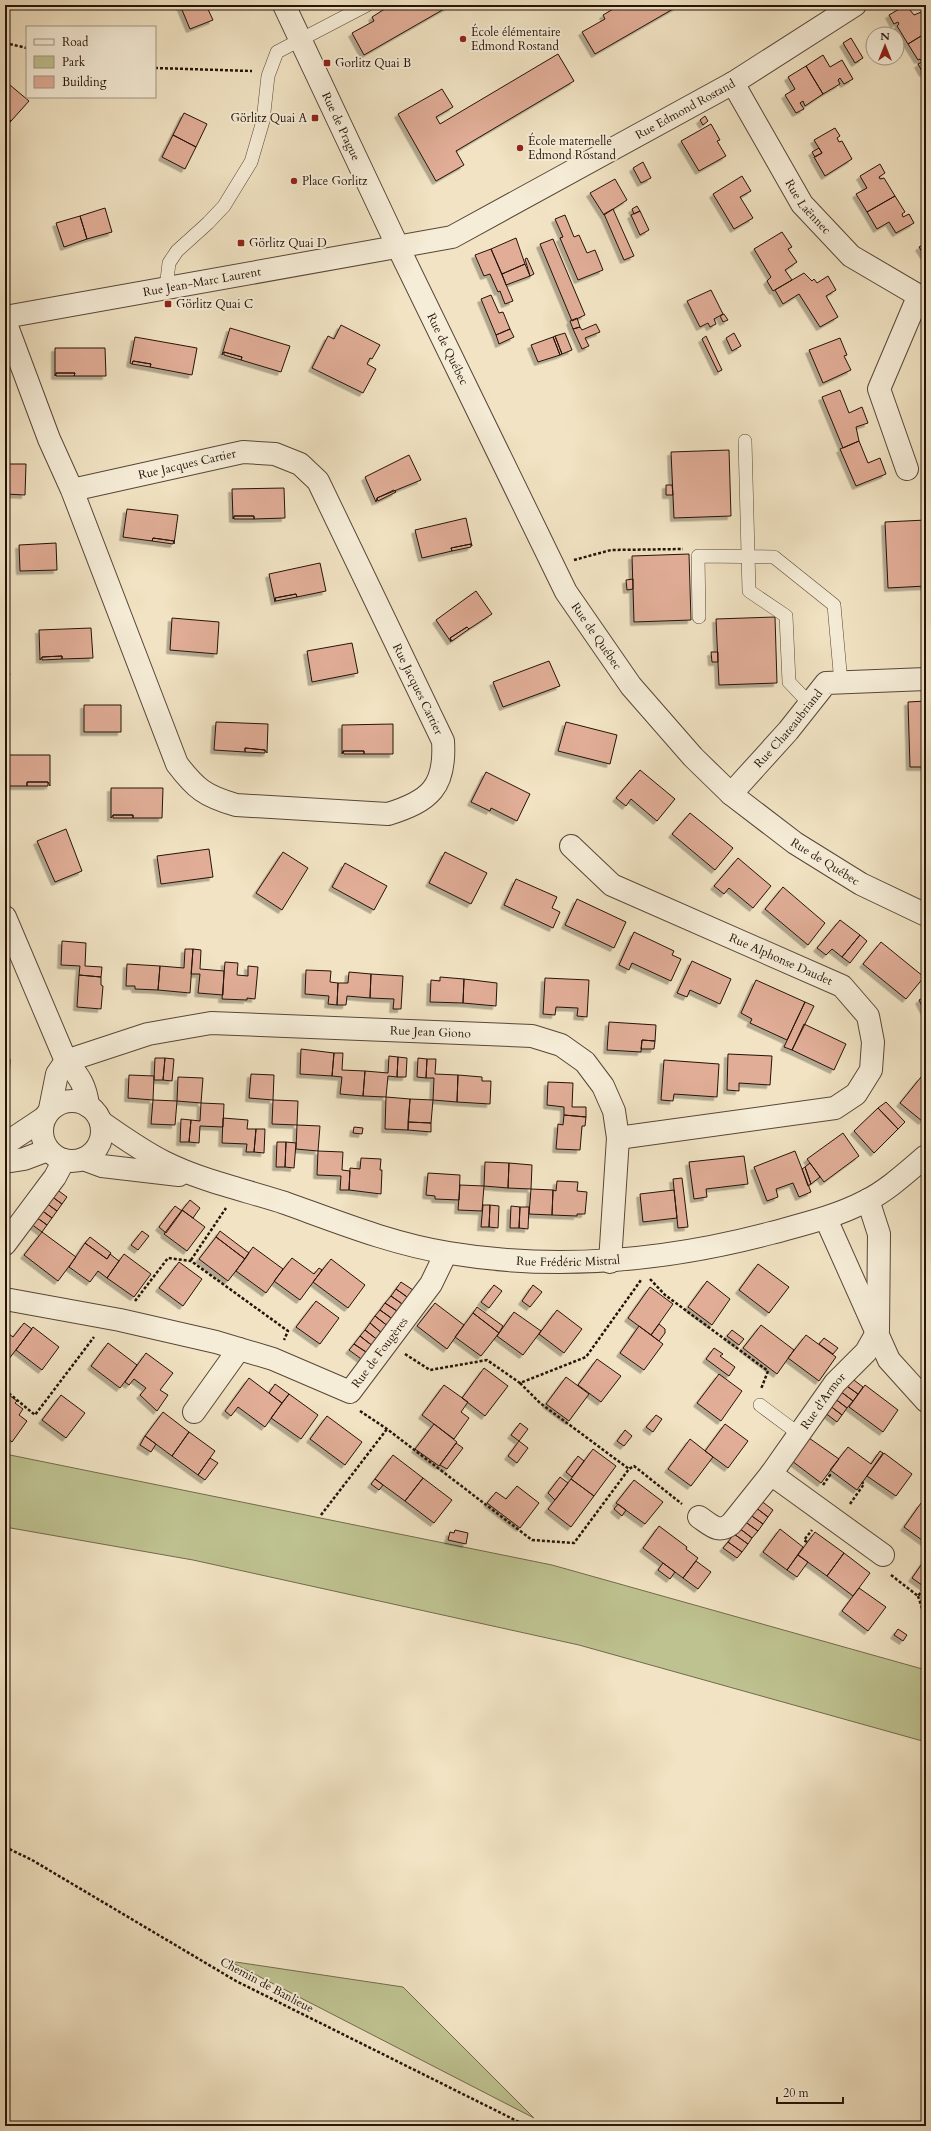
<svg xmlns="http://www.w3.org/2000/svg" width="931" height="2131" font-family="Cardo,serif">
<defs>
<filter id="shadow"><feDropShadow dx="-3.5" dy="3.5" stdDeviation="0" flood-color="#0004"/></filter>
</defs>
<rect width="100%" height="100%" fill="#f1e3c3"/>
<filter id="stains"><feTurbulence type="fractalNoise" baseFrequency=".005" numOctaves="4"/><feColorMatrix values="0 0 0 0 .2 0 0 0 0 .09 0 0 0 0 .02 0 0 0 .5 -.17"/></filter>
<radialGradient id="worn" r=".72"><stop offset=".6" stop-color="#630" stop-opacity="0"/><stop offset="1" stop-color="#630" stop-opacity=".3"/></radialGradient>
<path fill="#bec290" stroke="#726a4c" d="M5,1454L552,1565L926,1670V1742L579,1645L193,1560L5,1527Z
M229,1961L403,1987L534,2118Z"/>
<path fill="#e1ad97" stroke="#251309" filter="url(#shadow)" d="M180,5H206L213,20L190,29Z
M391,5H451L364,55L352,33L374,21L372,17Z
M620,5H680L595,54L582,32L605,19L603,15Z
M906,5L914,15L926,10V33L908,44L897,26L899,24L898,22L894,24L889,15Z
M926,33V71L923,73L918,64L922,62L920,59L918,60L908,44Z
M851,38L863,58L855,63L843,43Z
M558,54L574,81L456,151L464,165L436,181L398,114L442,89L453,107L436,117L440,124Z
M823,55L830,67L842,60L853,79L844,84L840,78L838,80L840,84L823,94L806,66Z
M806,66L823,94L805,106L803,101L800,103L804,109L796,113L785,95L795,89L788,77Z
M10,85L29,101L11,121L5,115V90Z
M184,113L207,124L196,147L173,135Z
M5,115L11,121L5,128Z
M705,116L708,121L703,125L700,120Z
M711,124L720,140L717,141L726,156L699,171L681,141Z
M835,128L840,136L837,138L839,142L842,141L852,159L825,176L814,157L822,153L814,140Z
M173,135L196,147L185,169L162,157Z
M819,148L822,153L815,157L812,152Z
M643,162L651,178L641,183L633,168Z
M880,164L885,173L879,177L880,179L884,178L895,196L867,212L856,194L867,188L860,176Z
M742,176L751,191L740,197L753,218L734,229L713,194Z
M615,179L627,200L604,215L590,193Z
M895,196L905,212L902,214L903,217L909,214L914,223L896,233L889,222L877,229L867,212Z
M637,206L640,211L634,214L632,209Z
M105,208L112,232L87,239L80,216Z
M613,209L634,256L624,260L604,214Z
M640,211L649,230L640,235L631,215Z
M565,215L574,237L579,235L587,253L595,250L603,270L578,280L560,238L563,237L555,219Z
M80,216L87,239L64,247L56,223Z
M782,232L792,247L788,249L797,262L785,270L792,280L773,291L767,281L771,277L754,249Z
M516,238L525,264L502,274L491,249Z
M553,239L585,315L572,321L540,244Z
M926,243V258L919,247Z
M491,249L513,301L505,304L500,291L498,292L490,274L484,276L475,255Z
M527,258L534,274L530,276L525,259Z
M525,264L530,276L506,285L502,274Z
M804,273L812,281L814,279L817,283L828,276L836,290L826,296L838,317L820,327L799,294L783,304L775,290Z
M711,290L723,314L714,319L716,324L710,327L708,323L700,327L687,301Z
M491,295L499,313L503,312L510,329L496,335L481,299Z
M724,314L728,320L723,322L720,316Z
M577,318L580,327L573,329L570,321Z
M596,324L600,332L585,338L589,346L582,349L573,329L580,327L582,330Z
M341,325L380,345L372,359L370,358L367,364L376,369L363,393L312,368L328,336L334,339Z
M230,328L290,346L281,372L241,360L242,357L224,352L222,355Z
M510,329L514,337L499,344L496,335Z
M565,333L572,350L562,354L555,336Z
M734,333L741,346L732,351L726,338Z
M555,336L562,354L560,355L553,337Z
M706,336L722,370L718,372L702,339Z
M135,337L197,348L192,375L150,367L151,364L133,361L132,364L130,363Z
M553,337L560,355L538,362L531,345Z
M840,338L847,355L844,356L851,370L823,383L809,350Z
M55,348H105L106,376H74L75,373H56L55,376Z
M224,352L242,357L241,360L224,355Z
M133,361L151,364L150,367L132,364Z
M56,373H75L74,376H56Z
M840,390L849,413L862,407L868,423L856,427L859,441L843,448L822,397Z
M859,441L868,463L880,458L886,474L856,486L840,449Z
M729,450L731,516L674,518L671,452Z
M409,455L421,480L377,498L376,502L365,477Z
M5,464H26L25,495L5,494Z
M666,485H672L673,495H666Z
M284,488L285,518L254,519V516H234L233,519L232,489Z
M394,490L396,492L378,501L377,498Z
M127,509L178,515L174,544V541L153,538L152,541L123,537Z
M234,516H254V519H234Z
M466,518L472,546L471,544L451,548L452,551L422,558L415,530Z
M926,520V586L888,588L885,522Z
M153,538L174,541L173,544L152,541Z
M56,543L57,570L20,571L19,545Z
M471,544V547L452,551L451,548Z
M689,554L691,620L634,622L632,556Z
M320,563L326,591L297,597L296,594L275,598V602L269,574Z
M633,579V589L627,590L626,580Z
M476,591L492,614L469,629L467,627L450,638L451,642L436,620Z
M296,594L297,597L276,601L275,598Z
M775,617L777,683L719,685L716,619Z
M172,618L219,622L217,654L170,650Z
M467,627L469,629L452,641L450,638Z
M91,628L93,658L62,659V656L42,657L40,660L39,630Z
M352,643L358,673L312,682L307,651Z
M711,652H718V662H712Z
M62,656V659L42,660V657Z
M549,661L560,686L503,707L493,682Z
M5,672L10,674L5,687Z
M926,701V767H910L908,702Z
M84,705H121V732H84Z
M216,722L268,724L267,753L265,750L245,748V752L214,750Z
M566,722L617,735L610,764L558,751Z
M393,724V754H364V751H343L342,754V725Z
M245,748L265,750V753L245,752Z
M343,751H364V754H344Z
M5,755H50V786L48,782H27V786H5Z
M640,770L675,799L657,821L631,799L626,806L616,798Z
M486,772L530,794L517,821L491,808L490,811L471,802Z
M27,782H48V786H27Z
M111,788H163L162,818H133V815H113L111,818Z
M690,813L733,848L715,870L672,834Z
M113,815H133V818H113Z
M66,829L82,871L55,882L37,841Z
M209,849L213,877L161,884L157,856Z
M283,852L308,868L282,910L256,893Z
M445,852L487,873L471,904L429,883Z
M738,858L771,886L753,908L729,888L724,894L714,886Z
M345,863L387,886L374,910L332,887Z
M516,879L557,897L552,908L560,912L553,928L504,905Z
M783,887L825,923L808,945L765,909Z
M577,899L626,922L614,948L565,925Z
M840,920L860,935L842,957L832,949L826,955L817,948Z
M634,932L674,951L672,955L681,959L671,981L632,963L629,970L619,965Z
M860,935L867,941L850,963L842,957Z
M62,941L86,943L85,966L102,967L101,977L79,975L80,966L61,965Z
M881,942L924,977L906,999L863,964Z
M185,949H193L190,993L158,990L160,966L184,968Z
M193,949L201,950L200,969L224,971L223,995L198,993L200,974H191Z
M692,961L731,979L720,1004L690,990L687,997L677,993Z
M225,962L238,963L237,975L248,976V966L258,967L255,999L247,998V1000L222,999Z
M127,964L160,966L158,990L135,989V986H126Z
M306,970L331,971L330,982L338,983L337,1005L328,1004L329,996L305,994Z
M349,972L371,974L370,998L347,996L346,1005H337L338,983H348Z
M371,974L403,976L401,1009H393L394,999L370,998Z
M79,975L101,977V985L103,986L101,1009L77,1007Z
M440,977L464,979L463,1003L430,1002L431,980L440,981Z
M545,978L589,980L587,1017L577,1016L578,1008L556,1007L555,1015L543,1014Z
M464,979L497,983L496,1006L463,1003Z
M756,980L805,1002L787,1040L750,1023L752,1019L741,1013Z
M926,996V1014L919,1000Z
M805,1002L814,1006L792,1050L784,1047Z
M609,1022L656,1025L655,1041L642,1040L641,1052L607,1050Z
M804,1024L846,1044L834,1070L792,1050Z
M642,1040L655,1041L654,1049H641Z
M301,1049L334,1053L332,1076L300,1074Z
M334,1053H343L342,1070L365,1071L363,1096L340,1094L342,1077L332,1076Z
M728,1054L772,1056L770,1085L739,1083V1091L727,1090Z
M389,1056L398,1057L397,1077L388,1076L386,1097L363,1096L365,1071L388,1073Z
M398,1057L407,1058L406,1077H397Z
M155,1058H165L163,1080H154Z
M165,1058L174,1059L172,1081L163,1080Z
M418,1058L427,1059L426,1078L417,1077Z
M5,1059H10L9,1083H6V1092Z
M427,1059H436L435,1074L458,1075L457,1102L433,1100L434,1078H426Z
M664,1060L719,1064L717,1097L674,1094L673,1101L661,1100Z
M251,1074L274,1075L273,1100L249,1098Z
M129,1075L154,1076L153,1100L128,1098Z
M458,1075L482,1077V1081H491L490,1104L457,1102Z
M178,1077L203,1078L201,1103L177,1101Z
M921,1077L926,1081V1117L922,1121L900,1103Z
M548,1082L573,1083L572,1107H586V1117L564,1115V1107L547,1105Z
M386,1097L410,1099L408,1130L385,1129Z
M410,1099L433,1100L431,1123L408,1122Z
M153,1100L177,1101L175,1125L151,1124Z
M273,1100L298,1101L297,1125L272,1124Z
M886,1102L905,1122L898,1129L878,1108Z
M201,1103L224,1104L223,1127L200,1126L199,1143L189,1142L191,1120L200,1121Z
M878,1108L898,1129L874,1153L854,1131Z
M564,1115L586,1117L585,1126H582L580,1150L556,1149L558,1124L563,1125Z
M223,1118L248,1120L247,1129H256L254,1152H246L247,1144L222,1143Z
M181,1119L191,1120L189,1142H180Z
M408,1122L431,1123V1132L408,1130Z
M297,1125L320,1126L318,1151L296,1149Z
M354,1127L363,1128L362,1134L353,1133Z
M256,1129H265L264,1153L254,1152Z
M843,1133L859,1156L824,1182L807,1159Z
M277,1142H286L285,1167H276Z
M286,1142L296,1143L294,1168L285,1167Z
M318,1151L343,1152L342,1170L350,1171L349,1190H340L341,1176L317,1175Z
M795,1151L811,1192L799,1197L793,1183L776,1189L778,1197L767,1201L754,1167Z
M744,1156L748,1184L706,1189L707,1197L694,1199L689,1162Z
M361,1158L381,1159L380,1170H382L381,1194L349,1190L350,1168L360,1169Z
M485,1162L509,1163L508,1188L484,1186Z
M509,1163L532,1165L531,1189L508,1188Z
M810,1163L820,1177L811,1184L805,1167Z
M805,1167L811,1184L808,1186L802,1169Z
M428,1173L460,1175L459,1200L435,1199V1196L426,1195Z
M682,1178L688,1227L678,1228L673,1179Z
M557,1181L578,1182L577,1191L587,1192L585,1214H577V1216L552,1215L553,1190L556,1191Z
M460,1185L484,1186L482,1211L458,1210Z
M52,1186L67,1197L62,1204L47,1193Z
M531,1189L553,1190L552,1215L529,1214Z
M674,1190L677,1218L643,1222L640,1194Z
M47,1193L62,1204L57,1211L42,1200Z
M42,1200L57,1211L52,1218L37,1207Z
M190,1200L200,1208L193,1218L182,1210Z
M483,1205H490L489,1227H481Z
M490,1205L499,1206L498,1228L489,1227Z
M175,1206L182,1211L166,1233L159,1227Z
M511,1206L520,1207L519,1228H510Z
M37,1207L52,1218L47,1225L32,1214Z
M520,1207H529L528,1229L519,1228Z
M182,1210L205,1227L187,1251L164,1234Z
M32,1214L47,1225L42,1232L27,1221Z
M142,1231L149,1236L138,1250L131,1245Z
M220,1231L249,1253L245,1259L216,1237Z
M42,1232L76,1257L58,1281L24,1255Z
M90,1237L111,1253L107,1259L85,1243Z
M216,1237L245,1259L228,1281L199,1259Z
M85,1243L107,1259L110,1254L119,1261L107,1278L98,1271L90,1282L69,1267Z
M253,1247L283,1269L266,1293L236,1271Z
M124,1254L151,1274L134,1297L107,1278Z
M292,1258L314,1274L319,1268L322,1270L300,1300L274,1281Z
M331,1259L365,1285L348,1308L313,1282Z
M179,1262L202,1279L183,1306L159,1288Z
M758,1264L789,1287L769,1313L739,1290Z
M707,1281L730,1299L712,1325L688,1307Z
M401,1282L416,1292L410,1299L396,1289Z
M494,1285L502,1291L489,1308L481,1302Z
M533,1285L542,1292L530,1307L522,1301Z
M650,1287L673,1304L651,1335L628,1318Z
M396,1289L410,1299L405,1306L391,1296Z
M391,1296L405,1306L400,1313L385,1303Z
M316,1301L339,1318L320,1344L296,1327Z
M385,1303L400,1313L394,1320L380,1310Z
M435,1303L464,1325L447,1349L417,1326Z
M477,1307L503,1326L499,1333L473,1313Z
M380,1310L394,1320L389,1327L375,1316Z
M557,1310L582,1329L564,1353L539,1334Z
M514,1312L541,1331L523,1355L497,1336Z
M473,1313L499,1333L481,1356L455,1337Z
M375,1316L389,1327L384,1335L370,1323Z
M24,1323L32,1329L5,1364V1331L13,1337Z
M370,1323L384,1335L379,1341L365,1330Z
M659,1324L665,1329V1333L659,1341L651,1335Z
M761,1325L794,1350L777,1374L743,1348Z
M639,1326L663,1344L644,1370L620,1353Z
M33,1327L59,1347L42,1370L16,1350Z
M365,1330L379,1341L374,1347L360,1336Z
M732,1330L744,1339L739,1345L727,1336Z
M806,1335L836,1357L819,1381L788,1358Z
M360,1336L374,1347L369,1354L354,1344Z
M824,1338L838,1348L833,1354L819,1344Z
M108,1343L137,1365L120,1388L91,1366Z
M354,1344L369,1354L364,1361L349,1350Z
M714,1348L723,1354L720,1356L735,1367L729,1376L706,1359Z
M146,1353L173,1373L160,1390L168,1395L157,1411L140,1395L146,1388L134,1379L129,1385L125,1382Z
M597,1359L621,1376L601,1402L578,1385Z
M484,1368L508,1386L485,1416L462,1398Z
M719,1374L742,1391L721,1421L697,1403Z
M566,1377L589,1394L569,1421L546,1404Z
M850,1377L863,1387L858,1394L844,1384Z
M249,1378L282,1403L265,1427L238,1407L231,1416L225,1411Z
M275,1384L289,1394L282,1403L269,1393Z
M844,1384L858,1394L853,1401L840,1391Z
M444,1385L468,1402L461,1412L469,1418L454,1439L422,1415Z
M865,1385L898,1410L883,1432L849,1407Z
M840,1391L853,1401L847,1408L834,1398Z
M5,1392L17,1401L15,1403L23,1409L19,1415L27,1421L12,1442L5,1436L8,1431L5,1429Z
M289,1394L318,1415L301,1439L271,1418Z
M61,1395L85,1413L66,1438L42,1420Z
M834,1398L847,1408L842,1415L829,1405Z
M829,1405L842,1415L837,1422L824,1412Z
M163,1412L189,1432L172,1456L145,1436Z
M656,1415L662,1419L653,1432L646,1427Z
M327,1416L362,1442L345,1465L310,1439Z
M520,1423L528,1429L519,1441L511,1435Z
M434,1424L457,1442L439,1466L415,1449Z
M725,1424L748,1441L728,1468L705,1451Z
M625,1430L632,1436L624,1446L617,1441Z
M189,1432L215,1451L198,1475L172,1456Z
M145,1436L156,1444L151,1452L140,1445Z
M809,1438L839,1459L821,1483L792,1461Z
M690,1439L713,1457L691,1486L668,1469Z
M519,1441L528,1448L517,1463L508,1456Z
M456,1443L463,1448L447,1469L440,1465Z
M848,1447L871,1464L880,1451L883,1453L857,1490L830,1470Z
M593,1449L616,1466L594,1496L571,1479Z
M884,1453L912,1474L896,1496L867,1476Z
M393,1455L423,1478L405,1501L375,1479Z
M578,1456L584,1461L572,1477L566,1472Z
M210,1458L218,1463L205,1480L198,1475Z
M560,1477L568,1483L555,1500L548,1493Z
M423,1478L452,1500L434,1523L405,1501Z
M375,1479L383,1485L379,1490L371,1484Z
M571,1479L594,1496L571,1527L548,1509Z
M634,1480L663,1502L645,1524L616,1503Z
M517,1486L539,1503L520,1528L487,1503L496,1492L506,1499Z
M760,1500L773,1510L768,1517L755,1507Z
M921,1503L926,1507V1543L904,1527Z
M618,1504L626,1510L622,1516L614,1509Z
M755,1507L768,1517L763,1524L749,1514Z
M749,1514L763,1524L758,1531L744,1521Z
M744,1521L758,1531L752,1538L739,1528Z
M659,1526L687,1547L686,1549L698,1558L683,1578L643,1548Z
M739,1528L752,1538L748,1544L734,1534Z
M780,1529L803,1547L787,1570L763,1552Z
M455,1530L468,1533L466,1544L448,1540L450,1532L454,1533Z
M815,1532L844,1553L827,1576L798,1555Z
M734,1534L748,1544L742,1552L728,1542Z
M728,1542L742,1552L737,1558L723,1548Z
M844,1553L870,1573L853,1596L827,1576Z
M798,1555L808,1562L797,1577L787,1570Z
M926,1558V1588L912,1578Z
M696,1561L711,1572L698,1589L683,1578Z
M663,1563L675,1572L670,1579L658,1570Z
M859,1588L886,1607L868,1631L842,1611Z
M898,1629L907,1635L903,1641L894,1635Z"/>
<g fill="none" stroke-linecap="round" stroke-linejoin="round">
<defs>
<path id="service" d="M166,288L169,263L177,251L208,223L224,206L251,162L263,121L268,76L277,52L367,5
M745,441L749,591L786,616L789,682L810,704
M699,617L698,556L774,557L834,605L841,683
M760,1405L799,1434"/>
<g id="minor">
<path id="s1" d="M733,83L802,204L851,256L926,300"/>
<path d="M5,321L49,439L72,490L177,764C196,789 205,796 236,805L388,814C430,801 446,787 443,741L318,481L300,464L275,454L243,452L72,490"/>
<path d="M907,469L879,389L918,297"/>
<path id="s2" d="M731,794L788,731L826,683L926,679"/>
<path id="s3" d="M571,846L612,885L842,986L868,1016L873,1042L871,1070L856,1094L835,1108L618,1138"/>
<path d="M5,917L66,1061C79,1076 86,1086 88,1106"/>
<path id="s4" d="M66,1061L148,1034L211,1023L532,1036L561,1045L585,1062L603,1086L614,1111L618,1138L610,1262"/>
<circle cx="72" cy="1131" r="30"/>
<path d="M50,1109L57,1074L66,1061"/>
<path id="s5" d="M101,1122C121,1136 142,1151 164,1162C202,1181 245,1190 285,1203C338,1222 392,1244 449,1253C557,1271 665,1261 771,1233C804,1224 835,1217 866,1201C888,1190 907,1172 926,1156"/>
<path d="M5,1144L44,1118"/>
<path d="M83,1159L102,1166L179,1175"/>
<path d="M5,1162L24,1159L48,1150"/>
<path d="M826,1219L889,1360L926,1401"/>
<path d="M5,1244L55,1177L64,1160"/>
<path id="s6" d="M5,1299L120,1320L216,1342L273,1359L350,1392L431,1284L446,1253"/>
<path d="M194,1412L239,1349"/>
<path d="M771,1474L883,1555"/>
<path id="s7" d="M699,1517C711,1525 718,1534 731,1524L771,1474L835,1383L866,1352L878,1331L879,1234L868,1200"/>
</g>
<g id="tertiary">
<path id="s8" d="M284,5L398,247L566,592L631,686L693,757L731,794L795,843L861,884L926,915"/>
<path id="s9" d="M5,317L452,237L733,83L855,5"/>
</g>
</defs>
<use href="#service" stroke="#584738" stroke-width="14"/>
<use href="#minor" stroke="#584738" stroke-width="24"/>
<use href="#tertiary" stroke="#584738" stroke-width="24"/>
<path stroke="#251309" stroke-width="2.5" stroke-dasharray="3 2" stroke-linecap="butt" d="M5,43L27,48
M155,68L252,71
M574,560L611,550L683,549
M191,1260L226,1208
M650,1279L665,1295L768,1371L761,1389
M135,1301L168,1258L191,1261L288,1331L284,1340
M405,1354L430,1370L487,1360L520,1383L586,1357L641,1280
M520,1383L540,1403L629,1469
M5,1390L35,1415L94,1337
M360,1411L387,1429L532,1540L574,1543L629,1469L634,1466L682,1504
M823,1485L830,1475L829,1473
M850,1504L864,1484L862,1482
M321,1515L387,1429
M807,1542L804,1540L812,1530
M891,1575L918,1596L925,1587
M918,1596L926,1620
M5,1847L32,1860L236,1981L527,2126"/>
<use href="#service" stroke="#f6edd8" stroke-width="13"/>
<use href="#minor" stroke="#f6edd8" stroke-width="22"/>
<use href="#tertiary" stroke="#f6edd8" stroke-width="22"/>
</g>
<g fill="#8f2418" stroke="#f6edd8" stroke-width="1.5">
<circle cx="463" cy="39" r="4"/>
<rect x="323" y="59" width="8" height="8" rx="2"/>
<rect x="311" y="114" width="8" height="8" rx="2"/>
<circle cx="520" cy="148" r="4"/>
<circle cx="294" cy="181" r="4"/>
<rect x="237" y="239" width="8" height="8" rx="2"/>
<rect x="164" y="300" width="8" height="8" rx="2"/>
</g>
<g text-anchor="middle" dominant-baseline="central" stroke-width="4" stroke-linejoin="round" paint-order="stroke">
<g font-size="12" fill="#251309" stroke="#f6edd8" text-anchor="start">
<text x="471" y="32">École élémentaire<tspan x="471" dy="14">Edmond Rostand</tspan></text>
<text x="335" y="63">Gorlitz Quai B</text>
<text x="307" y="118" text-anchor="end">Görlitz Quai A</text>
<text x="528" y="141">École maternelle<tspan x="528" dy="14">Edmond Rostand</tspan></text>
<text x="302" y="181">Place Gorlitz</text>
<text x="249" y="243">Görlitz Quai D</text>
<text x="176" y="304">Görlitz Quai C</text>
</g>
<g font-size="12" fill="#251309" stroke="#f6edd8">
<text stroke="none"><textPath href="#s9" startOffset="720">Rue Edmond Rostand</textPath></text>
<text stroke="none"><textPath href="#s8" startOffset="134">Rue de Prague</textPath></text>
<text stroke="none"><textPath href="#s1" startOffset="145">Rue Laënnec</textPath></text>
<text stroke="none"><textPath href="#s9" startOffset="200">Rue Jean-Marc Laurent</textPath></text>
<text stroke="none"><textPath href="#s8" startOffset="381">Rue de Québec</textPath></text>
<text transform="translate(187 464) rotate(-13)">Rue Jacques Cartier</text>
<text stroke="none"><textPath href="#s8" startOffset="705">Rue de Québec</textPath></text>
<text transform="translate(418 689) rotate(64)">Rue Jacques Cartier</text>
<text stroke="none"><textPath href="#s2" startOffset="87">Rue Chateaubriand</textPath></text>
<text stroke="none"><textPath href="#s8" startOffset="1029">Rue de Québec</textPath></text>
<text stroke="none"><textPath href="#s3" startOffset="241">Rue Alphonse Daudet</textPath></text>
<text stroke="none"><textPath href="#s4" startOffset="370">Rue Jean Giono</textPath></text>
<text stroke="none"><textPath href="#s5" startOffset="494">Rue Frédéric Mistral</textPath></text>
<text stroke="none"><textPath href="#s6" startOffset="408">Rue de Fougères</textPath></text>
<text stroke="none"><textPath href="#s7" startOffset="190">Rue d'Armor</textPath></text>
<text transform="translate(267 1985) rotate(28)">Chemin de Banlieue</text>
</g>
</g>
<rect width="931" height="2131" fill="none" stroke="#f1e3c3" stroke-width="20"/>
<rect x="6" y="6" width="919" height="2119" fill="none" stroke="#251309" stroke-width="2"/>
<rect x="10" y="10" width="911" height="2111" fill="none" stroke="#251309"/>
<rect x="26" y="26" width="130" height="72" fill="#f6edd8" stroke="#a29685"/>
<rect x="34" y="39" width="20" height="6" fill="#f6edd8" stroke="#a29685"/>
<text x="62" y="46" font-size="12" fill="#251309">Road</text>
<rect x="34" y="56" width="20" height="12" fill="#bec290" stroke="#a29685"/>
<text x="62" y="66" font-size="12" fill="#251309">Park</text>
<rect x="34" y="76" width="20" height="12" fill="#e1ad97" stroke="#a29685"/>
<text x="62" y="86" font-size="12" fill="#251309">Building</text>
<g transform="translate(885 46)"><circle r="19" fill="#f6edd8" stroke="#a29685"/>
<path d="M0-3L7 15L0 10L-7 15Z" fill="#8f2418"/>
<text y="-6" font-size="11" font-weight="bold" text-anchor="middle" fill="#251309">N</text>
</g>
<path d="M777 2097v6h66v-6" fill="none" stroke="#251309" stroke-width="2"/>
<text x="783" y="2097" font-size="12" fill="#251309" stroke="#f6edd8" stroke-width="3" paint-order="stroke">20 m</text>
<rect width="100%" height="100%" filter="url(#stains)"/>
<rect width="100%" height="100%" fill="url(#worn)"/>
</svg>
